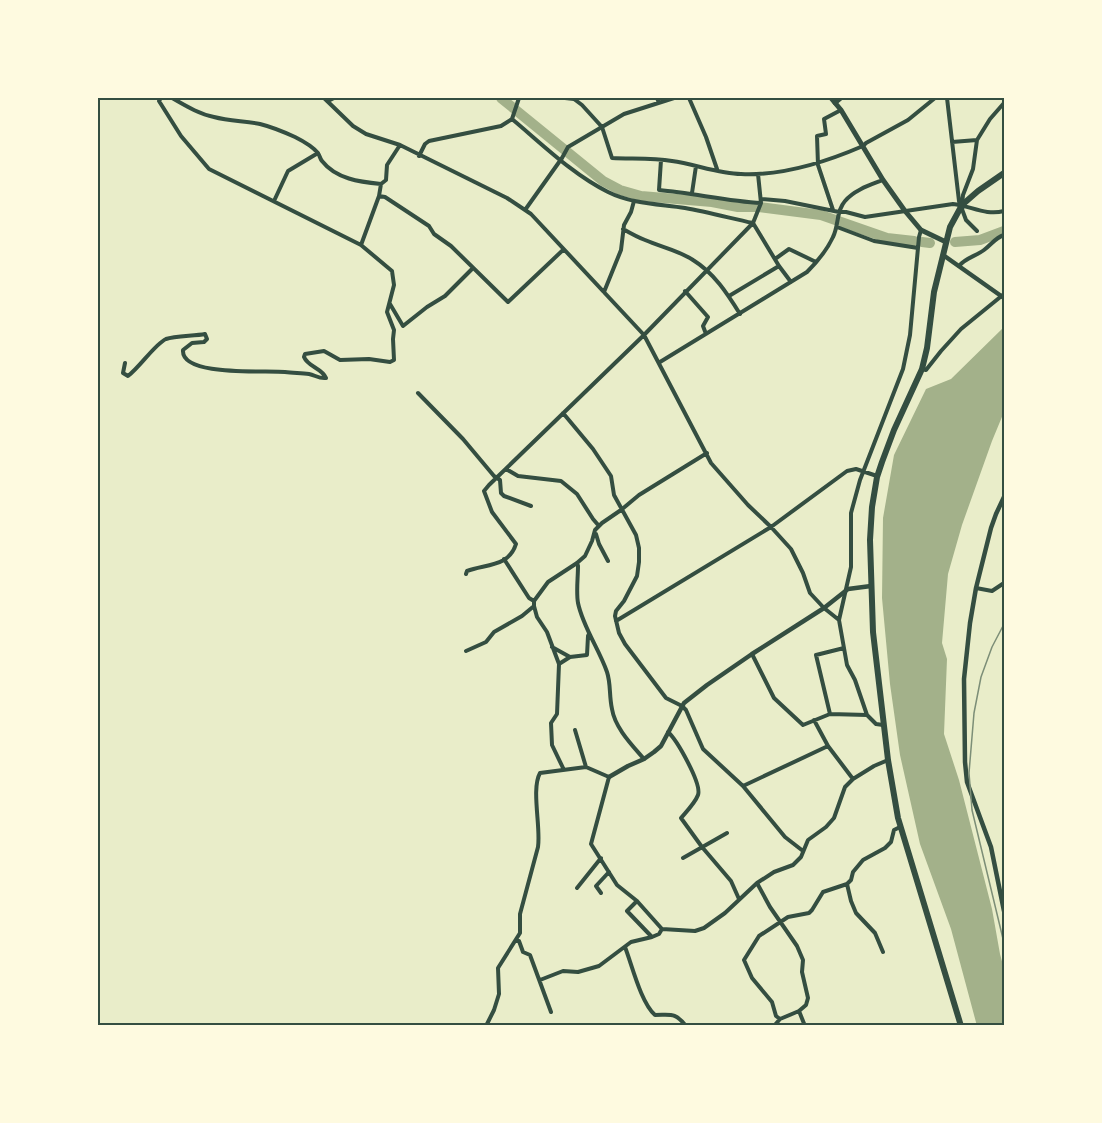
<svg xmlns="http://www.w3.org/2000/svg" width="1102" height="1123" font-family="Commissioner,sans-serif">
<rect width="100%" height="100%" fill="#e9edc9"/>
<path fill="#a3b18a" d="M1004,327V412L992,441L962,525L948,574L942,643L947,659L944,734L959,780L992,909L1000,954L1004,969V1025L977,1026L951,929L920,844L900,755L890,684L882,598L883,518L894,455L926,389L951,379Z"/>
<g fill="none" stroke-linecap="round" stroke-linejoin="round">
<path stroke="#a3b18a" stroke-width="10" d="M501,98L603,181L620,190L641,196L712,202L738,207H759L821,215L887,238L914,241
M922,242L930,243
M955,242L980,240L1004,231"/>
<path stroke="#344e41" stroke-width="4" d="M161,98L159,101L181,136L209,169L361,245
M172,98C186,106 199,114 214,117C229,121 245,121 260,124C272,127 284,132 295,137C303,141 312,146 318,153C320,156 320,159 322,161C336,179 360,182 381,184
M324,98L353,126L366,134L400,145L507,198L531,214L644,335L711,463L748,505L771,527L791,549L803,573L810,593L824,608L839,620
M414,98H421
M565,98L574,99L582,105L602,127L612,158C632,159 653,158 672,161C694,164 720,174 741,174C781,176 826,162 863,146L866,143L908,120L935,98
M657,98L659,103
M689,98L706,137L717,169
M947,98L959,201L966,220L977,231
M328,101L334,98
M512,119C542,144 572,174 608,192C632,204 659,204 685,208C707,212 730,218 753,223L779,266L791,282
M952,142L977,140
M419,156L425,144L429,141L501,126L512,119L519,98
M661,160L659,190C693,193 727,201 761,203
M692,193L696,166
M379,196L385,197L429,226L434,234L451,246L508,302L563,250
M761,199L785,201L839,212H846L865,217L953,204C971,206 986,216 1004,211
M274,201L288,171L318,153
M962,204L963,195L973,169L977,140L990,119L1004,103
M525,210L562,158L568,147L624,114L674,98
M833,210L818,165L817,136L826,134L824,119L841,110
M837,227L874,241L918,248
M623,229C630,233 637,237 645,240C661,247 678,250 693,260C714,273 727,293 740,314
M775,259L789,249L816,262
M959,266C965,258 976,256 984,250C992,244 995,238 1004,235
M685,291L708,317L703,326L706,334
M604,292L621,250L624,225L631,212L634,201
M729,296L779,266
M390,304L403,326L427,307L445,296L473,268
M660,362L807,272C817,262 827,250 833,237C839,225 836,211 845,201C854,190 870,185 883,180
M125,363L123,373L128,376C140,367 155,344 166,339C175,336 195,336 205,334L207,339L204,342L192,343L183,350C181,377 266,370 285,372C293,373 301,373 309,374C315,375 319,379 326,378C322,368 308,367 304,357L305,354L324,351L340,360L369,359L390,362L394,360L393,339L394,330L387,312L394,285L392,271L361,245L379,196L381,184L386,180L387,165L400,145
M922,369L926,370L941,351L961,329L1004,294
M418,393L463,439L494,476L500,480L501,493L504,496L531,506
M563,413L593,449L611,476L614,495L636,535L639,548V562L637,576L624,601L616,611L615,616L619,633L625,644L666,698L682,706L686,710L703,749L743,786L785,837L803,851
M506,469L518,476L561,481L577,494L593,519L599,526
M594,534H596L599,544L608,561
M504,559L529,598L534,601
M577,563L578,566C578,578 576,592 578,603C583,627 599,649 607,672C611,684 609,696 612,709C615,728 632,745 644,759
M466,574L467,571C486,564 509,567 516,544L492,512L484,491L489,485L644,335L753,223L761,203L758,174
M976,588L992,591L1004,583
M616,621L771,527L847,471L856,469L877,476
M552,647L570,657
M466,651L486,642L494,632L522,616L534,606
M752,654L774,698L803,725L830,714L867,715
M559,664L570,657L587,655L588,636L589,634
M830,714L816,655L844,648
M814,720L828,746L853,779
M883,725L876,724L867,715L855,680L847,665L839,620L851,567V513L860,480L903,369L910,335L919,237L921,230
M575,730L586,767
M668,732C677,740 702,784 698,795C695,803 687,811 681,818L702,847L731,881L739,899
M564,770L552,745L551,723L557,714L559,664L547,632L537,617L534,606V601L548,582L577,563L585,556L592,541L595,530L602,523L621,510L639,495L707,453
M743,786L828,746
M683,858L727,833
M757,883L770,907L797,946L803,960L802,972L808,998L806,1005L799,1011L780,1019L774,1026
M847,884L851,901L856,913L875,933L883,952
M577,888L601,858
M601,893L596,886L609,872
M637,901L627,911L651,936
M516,941H519L523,952L530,955L551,1012
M625,947C632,965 641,1003 655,1015C671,1015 675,1012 686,1026
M540,980L563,971L578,972L599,966L631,942L652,937L659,934L662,929L695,931L704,928L725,913L757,883L774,872L793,865L801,857L808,840L826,827L834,818L845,787L853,779L874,766L888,760
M799,1011L805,1026
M780,1019L776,1016L772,1002L752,978L744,960L759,936L788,917L809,913L812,910L823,892L847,884L851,880L853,872L863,860L885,848L891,842L894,830L900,827
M486,1026L494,1010L499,994L498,968L520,933V914L538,847C541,827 531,789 540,773L586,767L609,777L591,844L617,885L637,901L662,929"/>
<path stroke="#344e41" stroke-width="4.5" d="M835,103L841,98
M943,255L1004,298
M1004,497L996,514L991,528L976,588L970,623L964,679L965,762L967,782L991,847L1004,911
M609,777L628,766L644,759L654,752L661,746L684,703L707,685L752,654L824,608L848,589L871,586"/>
<path stroke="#344e41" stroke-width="5" d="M831,98L841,110L883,180L905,211L921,230L946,242"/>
<path stroke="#344e41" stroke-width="6" d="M961,1026L898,818L888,760L873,632L870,540L872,507L877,477L882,462L894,430L922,369L927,348L934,292L950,227L962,205L978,191L1004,173"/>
<path stroke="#7c8e77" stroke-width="1.5" d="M1004,624L992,647L981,677L974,713L969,773L972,810L1004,943"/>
</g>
<rect width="1102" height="1123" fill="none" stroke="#fefae0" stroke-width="198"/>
<rect x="99" y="99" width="904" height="925" fill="none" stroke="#344e41" stroke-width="2"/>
</svg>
